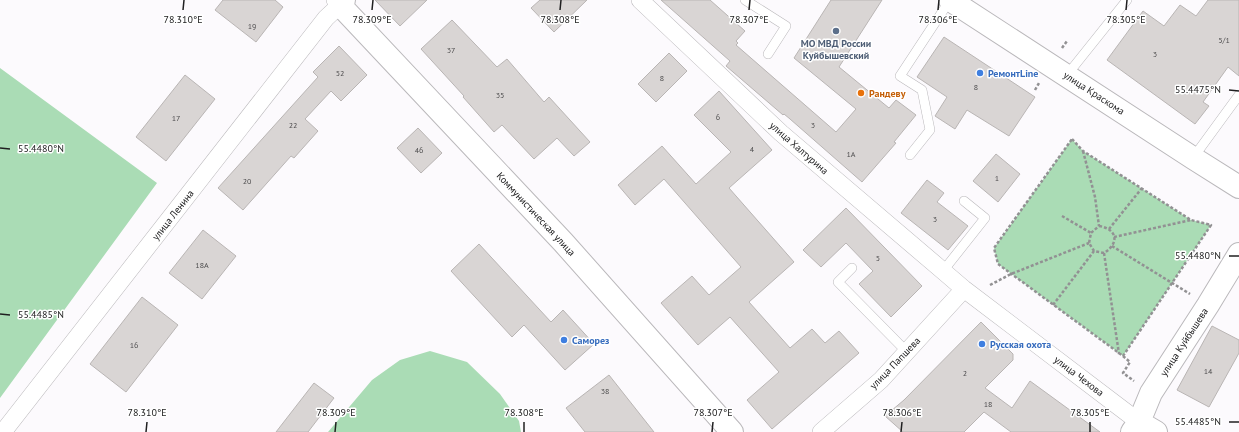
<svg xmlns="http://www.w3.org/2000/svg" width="1239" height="432" font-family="'PT Sans',sans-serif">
<rect width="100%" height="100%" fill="#fcfafd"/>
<path fill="#aadcb5" d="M0,68L157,183L0,398Z
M1072,139L1083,151L1191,220L1211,225L1123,356L998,264L994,248Z
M430,351L467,362L500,394L519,421L521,432H328L372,380L400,360Z"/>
<path fill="#d9d5d4" stroke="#b9b5b4" d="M223,0H275L283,7L256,42L215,10Z
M375,0H427L400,26Z
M540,0H587L554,32L531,8Z
M661,0H710L745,31L736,41L738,43L736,45L836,132L856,109L794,58L831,0H882L839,67L889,108L896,100L916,115L894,142L896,143L862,182L790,119L784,114L783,115L726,66L730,61Z
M1208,0H1239V76L1228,67L1203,102L1209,106L1195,124L1107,60L1143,11L1164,26L1180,5L1196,16Z
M452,20L497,67L507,59L544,102L549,97L590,142L574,156L557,138L534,159L502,125L494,132L463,97L464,96L421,49Z
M944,37L1035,97L1009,136L967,110L955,129L935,116L947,97L917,77Z
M339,46L367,75L341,101L331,91L305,119L318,131L294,158L291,156L243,210L218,188L318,77L313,72Z
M669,53L687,71L656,102L638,84Z
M185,75L215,99L166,161L136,137Z
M719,91L772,150L729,188L794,262L749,302L790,348L812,329L825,343L839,331L859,353L772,429L747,400L779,372L730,317L698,345L661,303L692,276L709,295L741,267L664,179L635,205L618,185L662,146L696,184L731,152L694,115Z
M418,128L442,153L421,173L397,148Z
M996,154L1020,174L998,202L973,181Z
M927,180L944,193L937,202L968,226L948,250L901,213Z
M846,208L922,286L891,317L859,284L873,271L846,243L821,267L803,250Z
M203,230L236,256L202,299L169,273Z
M479,244L551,322L563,310L594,344L565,370L524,325L512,337L451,271Z
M142,297L178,325L126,392L90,364Z
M981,322L1013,354V360L985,388L1012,408L1030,381L1100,432H1011L984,412L964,432H903L885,416L904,400Z
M1212,326L1239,340V353L1209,407L1177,390Z
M609,375L654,432H585L566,408Z
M314,383L334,398L308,432H276Z"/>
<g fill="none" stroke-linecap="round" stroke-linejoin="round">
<defs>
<path id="lane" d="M745,0L786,26L768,54
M1067,75L1127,0
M910,155L930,130L922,90L900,76L950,0
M1193,158L1239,95
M852,268L838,282L907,352
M943,271L985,218L964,201"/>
<path id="street" d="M640,0L781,133L943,271L964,289L1139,422
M3,432L326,18L340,5L335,0
M821,432L881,380L964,289"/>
<path id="secondary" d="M344,0L340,5L563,242L732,432
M950,0L1193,158L1239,187
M1139,422L1156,432
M1132,432L1139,422L1151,393L1208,305L1239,254"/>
</defs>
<use href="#lane" stroke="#bab8bb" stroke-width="10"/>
<use href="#street" stroke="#bab8bb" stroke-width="18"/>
<use href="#secondary" stroke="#bab8bb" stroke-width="24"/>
<path stroke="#929193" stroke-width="2.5" stroke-dasharray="3 2" stroke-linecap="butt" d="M1062,48L1067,41
M1035,90L1039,83
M1072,139L1083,151L1191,220L1211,225L1123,356L998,264L994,248Z
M1083,151L1095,197L1099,226
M1062,216L1091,233
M1099,226C1117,229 1120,243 1104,253L1094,251L1089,243L1091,233Z
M1109,229L1142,188
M1114,237L1191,220
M1112,246L1190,294
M1104,253L1119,354
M990,285L1011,274L1089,243
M1053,305L1094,251
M1123,356L1130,362L1123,373L1134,381"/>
<use href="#lane" stroke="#fff" stroke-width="9"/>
<use href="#street" stroke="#fff" stroke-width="17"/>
<use href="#secondary" stroke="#fff" stroke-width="22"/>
</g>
<path fill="none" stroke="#202021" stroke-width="1.5" d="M183,10L184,0M372,10L373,0M560,10L561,0M749,10L750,0M938,10L939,0M1126,10L1127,0M1229,90L1239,91M0,148L10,149M1229,256H1239M0,314L10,315M1229,422H1239M146,432L147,422M335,432L336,422M524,432V422M712,432L713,422M901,432L902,422M1090,432V422"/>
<circle fill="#5c6f8a" stroke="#fff" stroke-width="1.5" cx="836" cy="31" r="4"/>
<g fill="#3f7fe0" stroke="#fff" stroke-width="1.5">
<circle cx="980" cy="73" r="4"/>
<circle cx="564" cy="340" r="4"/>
<circle cx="982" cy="344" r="4"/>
</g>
<circle fill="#e8710a" stroke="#fff" stroke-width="1.5" cx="861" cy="93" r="4"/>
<g text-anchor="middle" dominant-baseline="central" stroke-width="3" stroke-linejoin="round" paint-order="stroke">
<g font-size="8" fill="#4e4d4e">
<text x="252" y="26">19</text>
<text x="1224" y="40">5/1</text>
<text x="451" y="50">37</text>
<text x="1155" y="54">3</text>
<text x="340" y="73">52</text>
<text x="662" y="78">8</text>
<text x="976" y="87">8</text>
<text x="500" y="95">35</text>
<text x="718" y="117">6</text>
<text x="176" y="118">17</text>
<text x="293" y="125">22</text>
<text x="813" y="125">3</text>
<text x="752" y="149">4</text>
<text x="419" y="150">46</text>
<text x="851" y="154">1А</text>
<text x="997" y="178">1</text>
<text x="247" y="181">20</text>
<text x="935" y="219">3</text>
<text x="878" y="258">5</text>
<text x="202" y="265">18А</text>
<text x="134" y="345">16</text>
<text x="1208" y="371">14</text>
<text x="965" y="373">2</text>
<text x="605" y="391">38</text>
<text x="988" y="404">18</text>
</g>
<g font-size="10" font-weight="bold" fill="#4e5e75" stroke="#fff">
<text x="836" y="43">МО МВД России<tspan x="836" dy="12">Куйбышевский</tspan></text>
</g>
<g font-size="10" font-weight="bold" fill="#366cbe" stroke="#fff" text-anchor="start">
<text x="988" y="73">РемонтLine</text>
<text x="572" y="340">Саморез</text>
<text x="990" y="344">Русская охота</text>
</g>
<g font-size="10" font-weight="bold" fill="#c56008" stroke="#fff" text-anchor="start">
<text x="869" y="93">Рандеву</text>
</g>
<g font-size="10" fill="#202021" stroke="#fff">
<text transform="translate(1094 93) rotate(33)">улица Краскома</text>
<text transform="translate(799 148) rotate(41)">улица Халтурина</text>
<text transform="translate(536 214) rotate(47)">Коммунистическая улица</text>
<text transform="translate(173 215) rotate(-52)">улица Ленина</text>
<text transform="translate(1184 342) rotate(-57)">улица Куйбышева</text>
<text transform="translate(895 363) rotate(-46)">улица Папшева</text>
<text transform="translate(1079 376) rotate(37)">улица Чехова</text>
</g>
</g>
<g font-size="10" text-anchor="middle" fill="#202021" stroke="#fff" stroke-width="3" stroke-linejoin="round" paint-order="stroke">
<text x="183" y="23">78.310°E</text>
<text x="372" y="23">78.309°E</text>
<text x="560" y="23">78.308°E</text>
<text x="749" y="23">78.307°E</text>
<text x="938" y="23">78.306°E</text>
<text x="1126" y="23">78.305°E</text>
<text x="1198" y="93">55.4475°N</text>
<text x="41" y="152">55.4480°N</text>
<text x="1198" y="259">55.4480°N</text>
<text x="41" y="318">55.4485°N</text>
<text x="147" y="416">78.310°E</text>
<text x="336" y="416">78.309°E</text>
<text x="524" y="416">78.308°E</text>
<text x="713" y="416">78.307°E</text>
<text x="902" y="416">78.306°E</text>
<text x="1090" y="416">78.305°E</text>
<text x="1198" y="425">55.4485°N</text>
</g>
</svg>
